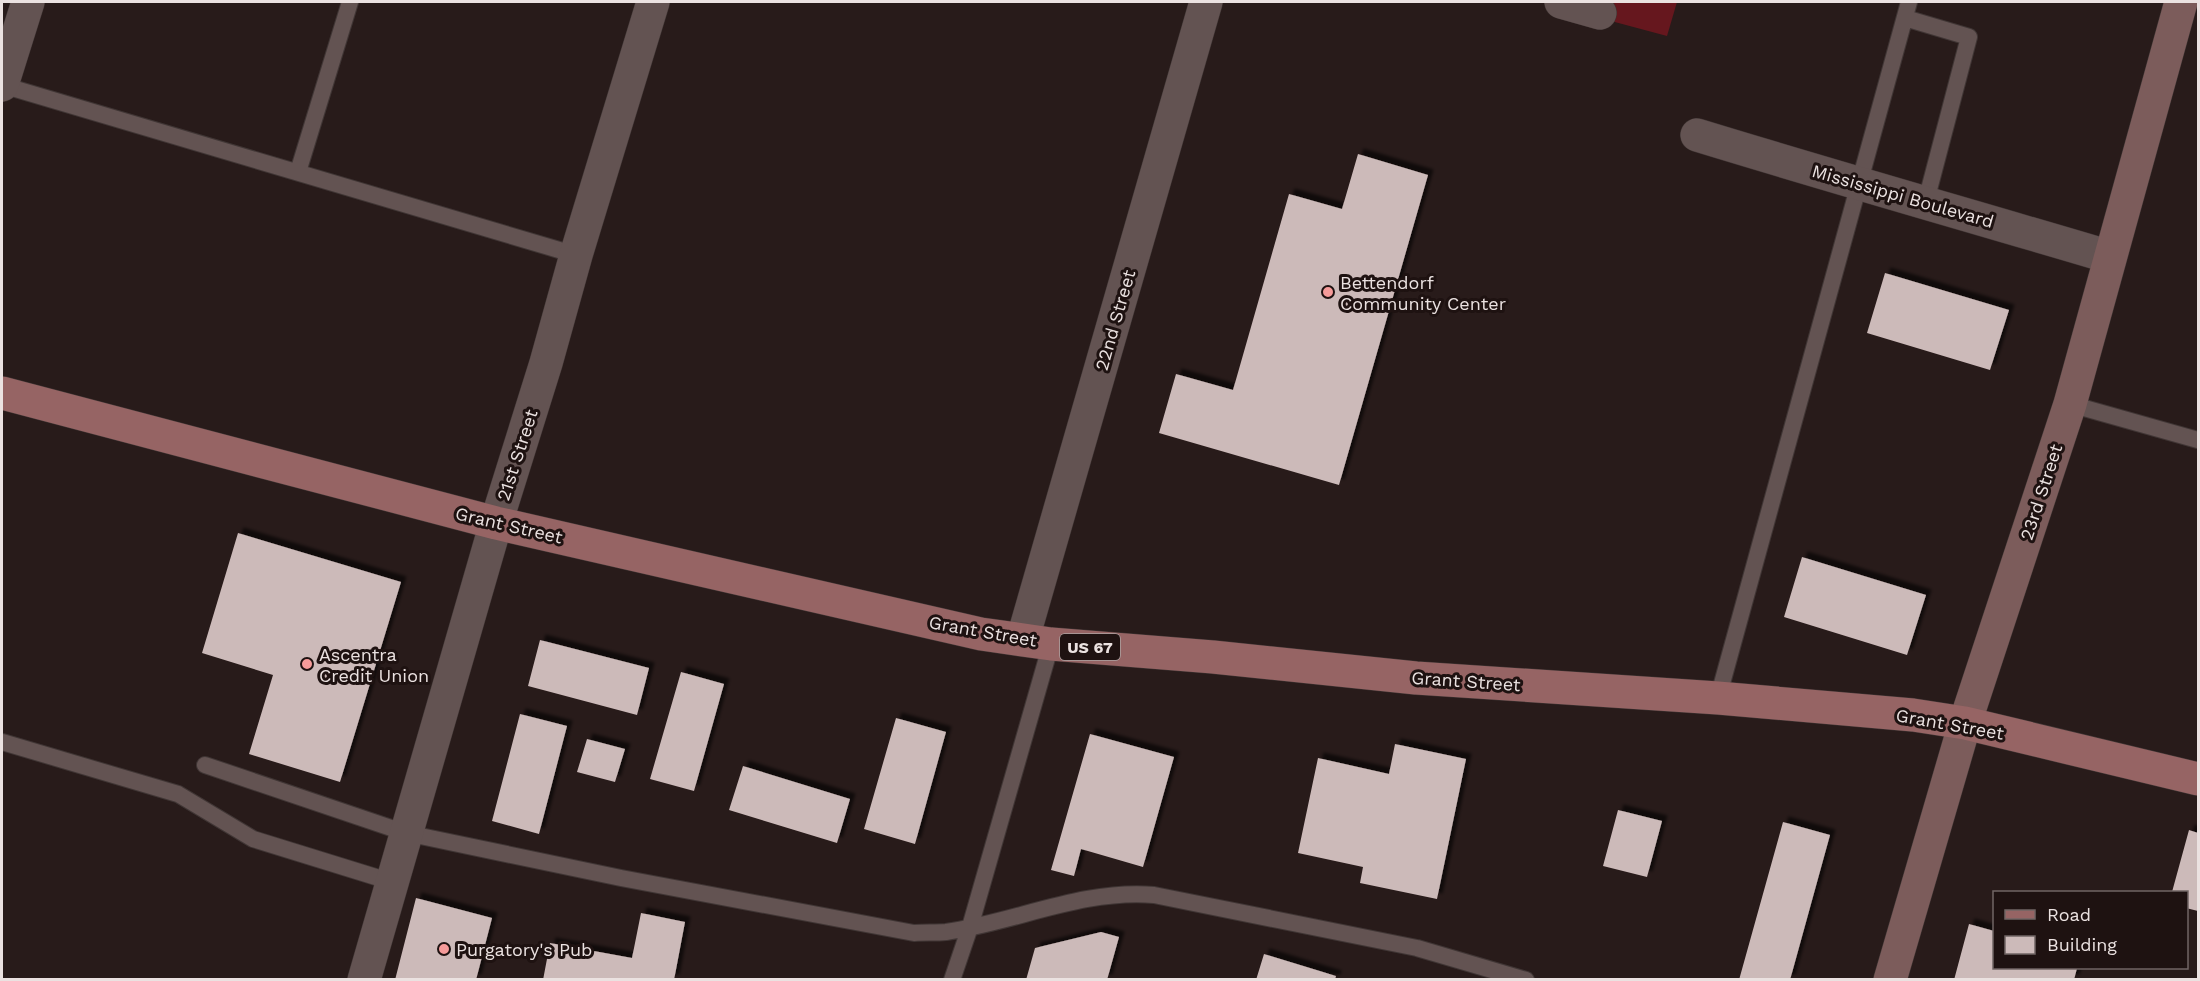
<svg xmlns="http://www.w3.org/2000/svg" width="2200" height="981" font-family="'Work Sans',sans-serif">
<defs>
<filter id="shadow"><feDropShadow dx="5.5" dy="-5.5" stdDeviation="1.5" flood-color="#0009"/></filter>
</defs>
<rect width="100%" height="100%" fill="#281b1a"/>
<path fill="#66171e" d="M1540,2H1677L1667,36Z"/>
<path fill="#ccbab9" filter="url(#shadow)" d="M1358,154L1428,175L1339,485L1159,433L1176,374L1233,390L1289,194L1342,209Z
M1885,273L2009,310L1990,370L1867,333Z
M238,533L401,582L340,782L249,754L273,675L202,653Z
M1802,557L1926,595L1907,655L1784,617Z
M540,640L649,668L637,715L528,686Z
M681,672L724,684L694,791L650,779Z
M520,714L567,726L539,834L492,821Z
M896,718L946,732L915,844L864,829Z
M1090,734L1174,757L1143,867L1081,849L1074,876L1051,870Z
M587,739L625,749L615,782L577,772Z
M1395,744L1466,759L1437,899L1360,883L1363,867L1298,853L1318,758L1389,774Z
M743,766L850,799L837,843L729,810Z
M1618,810L1662,821L1647,877L1603,866Z
M1783,822L1830,835L1790,980H1739Z
M2189,830L2198,833V911L2186,908V892H2172Z
M416,898L492,918L476,980H395Z
M641,913L685,922L674,980H543L550,943L632,958Z
M1969,924L1994,931V968H2077L2074,980H1954Z
M1101,932L1119,937L1107,980H1026L1035,948Z
M1264,954L1336,976L1335,980H1256Z"/>
<g fill="none" stroke-linecap="round" stroke-linejoin="round">
<defs>
<path id="lane" d="M1905,18L1969,37L1926,201
M2,85L576,255
M298,172L350,2
M2070,404L2198,440
M1718,698L1909,2
M2,742L178,794L253,839L392,882
M205,765L406,833L621,878L914,933C924,932 935,933 946,932C1016,922 1082,889 1154,895L1417,948L1526,980
M952,980L970,927L1051,644"/>
<path id="street" d="M1561,2L1600,13
M2,85L28,2
M1697,135C1834,177 1972,216 2110,257
M1023,638L1206,2
M364,980L496,523L546,363L576,255L653,2"/>
<path id="secondary" d="M1890,980L1965,723L2070,404L2181,2"/>
<path id="primary" d="M2,393L496,523L981,634L1051,644L1213,657L1416,678L1718,698L1913,715L1965,723L2198,779"/>
</defs>
<use href="#lane" stroke="#403635" stroke-width="18"/>
<use href="#street" stroke="#403635" stroke-width="34"/>
<use href="#secondary" stroke="#403635" stroke-width="34"/>
<use href="#primary" stroke="#403635" stroke-width="34"/>
<use href="#lane" stroke="#635352" stroke-width="16"/>
<use href="#street" stroke="#635352" stroke-width="33"/>
<use href="#secondary" stroke="#7c5c5b" stroke-width="33"/>
<use href="#primary" stroke="#966464" stroke-width="33"/>
</g>
<g fill="#f59b9a" stroke="#1e1211" stroke-width="2">
<circle cx="1328" cy="292" r="6"/>
<circle cx="307" cy="664" r="6"/>
<circle cx="444" cy="949" r="6"/>
</g>
<g text-anchor="middle" dominant-baseline="central" stroke-width="6" stroke-linejoin="round" paint-order="stroke">
<rect fill="#1e1211" stroke="#aea4a3" stroke-width="1.5" x="1060" y="634" width="60" height="26" rx="4.5"/>
<g font-size="16" font-weight="bold" fill="#ebe2e1">
<text x="1090" y="647">US 67</text>
</g>
<g font-size="18" fill="#ebe2e1" stroke="#1e1211">
<text transform="translate(1903 196) rotate(16)">Mississippi Boulevard</text>
<text transform="translate(1115 320) rotate(-74)">22nd Street</text>
<text transform="translate(517 455) rotate(-72)">21st Street</text>
<text transform="translate(2041 492) rotate(-72)">23rd Street</text>
<text transform="translate(509 525) rotate(13)">Grant Street</text>
<text transform="translate(983 631) rotate(10)">Grant Street</text>
<text transform="translate(1466 681) rotate(4)">Grant Street</text>
<text transform="translate(1950 724) rotate(10)">Grant Street</text>
</g>
<g font-size="18" fill="#ebe2e1" stroke="#1e1211" text-anchor="start">
<text x="1340" y="282">Bettendorf<tspan x="1340" dy="21">Community Center</tspan></text>
<text x="319" y="654">Ascentra<tspan x="319" dy="21">Credit Union</tspan></text>
<text x="456" y="949">Purgatory's Pub</text>
</g>
</g>
<rect width="2200" height="981" fill="none" stroke="#ebe2e1" stroke-width="6"/>
<rect x="1993" y="891" width="195" height="78" fill="#1e1211" stroke="#706564" stroke-width="1.5"/>
<rect x="2005" y="910" width="30" height="9" fill="#966464" stroke="#706564" stroke-width="1.5"/>
<text x="2047" y="921" font-size="18" fill="#ebe2e1">Road</text>
<rect x="2005" y="936" width="30" height="18" fill="#ccbab9" stroke="#706564" stroke-width="1.5"/>
<text x="2047" y="951" font-size="18" fill="#ebe2e1">Building</text>
</svg>
